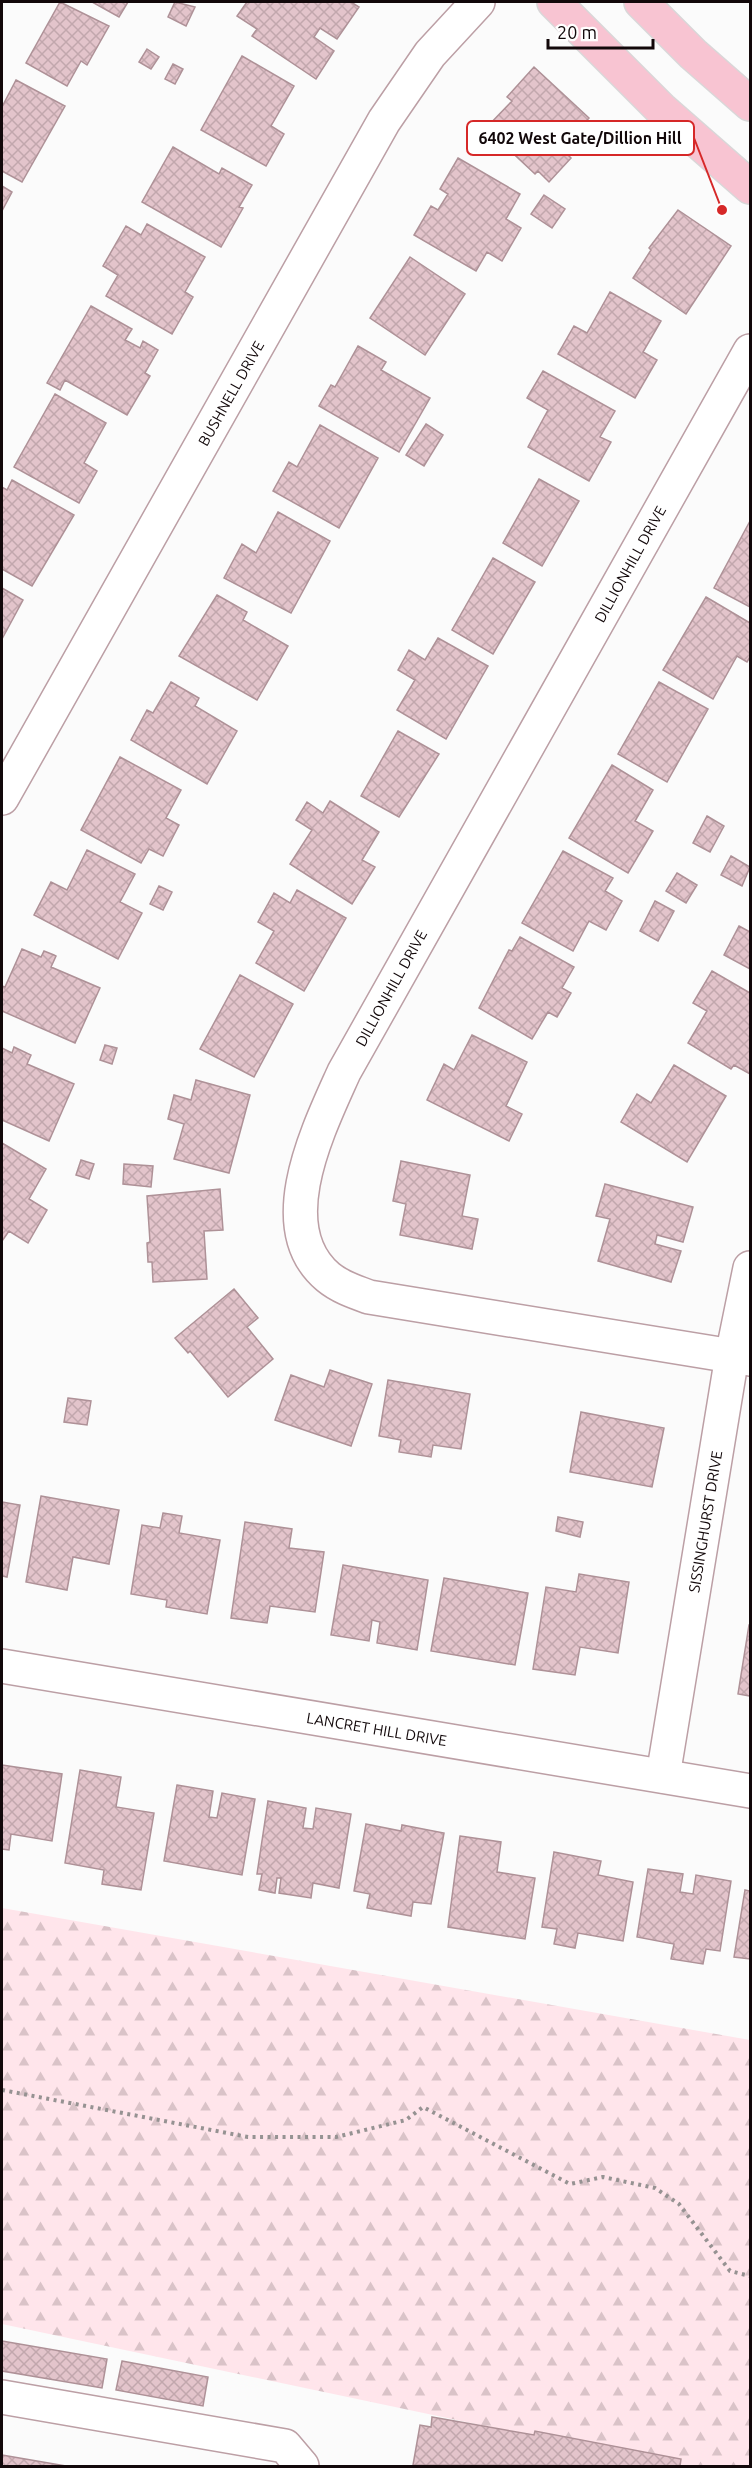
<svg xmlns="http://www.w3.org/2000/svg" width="752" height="2468" font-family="Ubuntu,sans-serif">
<defs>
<pattern id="forest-firs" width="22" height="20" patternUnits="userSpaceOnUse" patternTransform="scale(1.5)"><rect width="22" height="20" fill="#ffe5eb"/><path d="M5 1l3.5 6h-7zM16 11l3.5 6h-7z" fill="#dac3c8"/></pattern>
<pattern id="building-cross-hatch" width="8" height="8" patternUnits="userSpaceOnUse" patternTransform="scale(1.5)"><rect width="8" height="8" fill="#e3c4cb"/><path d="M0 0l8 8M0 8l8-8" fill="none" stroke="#c2a7ad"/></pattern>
</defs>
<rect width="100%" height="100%" fill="#fbfbfb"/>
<path fill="url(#forest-firs)" d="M2,1908L750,2040V2466H674L2,2324Z"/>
<path fill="url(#building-cross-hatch)" stroke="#ae9197" stroke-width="1.5" d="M60,2L109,26L87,65L81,61L67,86L26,63Z
M92,2H128L119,17Z
M175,2L195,7L186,26L168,17Z
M247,2H351L359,7L337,39L320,28L314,37L334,51L316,79L252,36L257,29L237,16Z
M147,49L159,57L151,69L139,62Z
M242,56L294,86L271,126L284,134L266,166L201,130Z
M173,64L183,69L175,84L165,79Z
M534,67L589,118L561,148L571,158L549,182L538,171L535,174L486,128L512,101L507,97Z
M16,80L65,106L22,182L2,171V107Z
M173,147L219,174L222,168L252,185L239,207L243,208L221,247L142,202Z
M458,158L520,194L506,219L521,228L502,261L487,252L476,271L414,235L431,206L438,210L448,194L440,189Z
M2,186L12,192L2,211Z
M544,195L565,209L552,228L531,214Z
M678,210L731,246L686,314L633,278L651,250L649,248Z
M147,224L205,257L185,292L193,297L172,334L106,296L118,275L103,266L126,226L141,235Z
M410,257L465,294L425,355L370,318Z
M610,292L661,321L643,352L657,360L635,398L558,354L574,326L587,333Z
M91,306L132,329L125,340L140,348L143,341L158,350L145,373L150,376L127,415L65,380L60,390L47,383Z
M358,346L386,362L381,370L430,398L399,452L319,406L331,385L335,387Z
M543,371L615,411L600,437L611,442L589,481L528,447L548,410L527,398Z
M55,394L106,423L84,463L97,471L79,503L14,467Z
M426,424L443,435L424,466L406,455Z
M320,425L378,458L339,528L273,491L289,462L297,467Z
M539,479L579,501L542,566L503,543Z
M12,480L74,515L32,586L2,569V487L7,490Z
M278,512L330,541L291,613L224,578L242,544L256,553Z
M750,521V607L714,588Z
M493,558L535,582L493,654L452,630Z
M2,588L23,600L2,639Z
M217,595L247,612L243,620L288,646L257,700L179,656Z
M706,597L750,623V657L747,662L737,656L713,699L663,670Z
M438,638L488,666L446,739L397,710L415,680L398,670L409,650L425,660Z
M171,682L199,698L195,706L237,731L207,784L131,740L147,710L153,713Z
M659,682L708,709L667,782L618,754Z
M398,731L439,754L399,817L361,796Z
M120,757L181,790L166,818L179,825L163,856L149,849L141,863L81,830Z
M612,765L653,790L635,821L653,831L628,873L569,838Z
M330,801L379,832L362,860L375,867L352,904L290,864L312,830L296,820L307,802L323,813Z
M707,816L724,826L710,852L693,843Z
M87,850L135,874L120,902L142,913L118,959L34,915L51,882L67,890Z
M563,851L613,878L605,891L622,901L606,930L589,921L573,951L522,923Z
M731,856L750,867L742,886L721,875Z
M677,873L697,885L686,903L666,891Z
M159,886L172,892L163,910L150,904Z
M297,890L346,918L304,991L256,963L274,931L258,922L274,893L290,903Z
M655,901L674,911L658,941L640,931Z
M739,926L750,932V969L724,955Z
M520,937L574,967L562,988L571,993L557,1017L548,1012L532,1039L479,1008L509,950L512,951Z
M22,949L41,957L44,951L54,955L56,956L51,967L100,988L75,1043L2,1011V986L5,987Z
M712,971L750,993V1074L734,1065L731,1069L688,1043L707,1011L693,1003Z
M240,975L293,1004L254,1077L200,1049Z
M472,1035L527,1062L506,1106L522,1114L509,1141L427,1100L444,1064L454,1070Z
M105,1045L117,1048L112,1064L100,1060Z
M14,1047L31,1055L27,1064L74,1084L49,1141L2,1120V1048L12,1053Z
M674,1065L726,1096L687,1162L621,1122L637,1094L651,1103Z
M196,1080L250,1095L229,1173L174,1159L184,1124L168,1119L174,1095L191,1100Z
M2,1143L46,1169L29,1199L47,1210L28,1243L9,1231L2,1241Z
M81,1160L94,1164L89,1179L76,1175Z
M401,1161L470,1175L462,1216L478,1219L472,1249L400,1235L406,1204L393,1201Z
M124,1164L153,1166L151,1187L123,1184Z
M605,1184L693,1207L683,1242L657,1235L655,1244L681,1251L671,1282L598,1261L610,1219L596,1216Z
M220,1189L223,1230L204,1231L207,1279L153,1282L152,1262H148L147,1243L150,1242L147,1196Z
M234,1289L258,1318L247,1327L273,1359L228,1397L190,1351L188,1353L175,1338Z
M330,1370L372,1384L351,1446L275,1420L291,1375L324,1387Z
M388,1380L470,1394L461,1449L433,1445L431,1457L399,1452L401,1440L379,1436Z
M68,1398L91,1401L87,1425L64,1422Z
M581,1412L664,1428L652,1487L570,1472Z
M41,1496L119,1510L109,1564L73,1557L67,1590L26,1582Z
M2,1502L20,1505L7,1577L2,1576Z
M163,1513L182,1516L179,1533L220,1540L207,1614L166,1607L167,1600L131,1594L142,1525L160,1528Z
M558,1517L583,1522L580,1537L556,1531Z
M245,1522L292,1529L289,1548L324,1552L315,1612L270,1606L267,1623L231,1618Z
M343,1565L428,1580L417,1650L377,1643L380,1622L372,1620L369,1641L331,1635Z
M579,1574L629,1582L618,1653L580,1647L575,1675L533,1669L546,1587L576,1592Z
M444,1578L528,1593L515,1665L431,1651Z
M749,1625H750V1696L738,1694Z
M2,1765L62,1774L52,1841L11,1834L9,1850L2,1849Z
M80,1770L121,1777L116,1807L154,1813L141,1890L102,1884L104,1870L65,1863Z
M177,1785L213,1791L209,1817L217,1818L222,1793L255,1799L242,1875L164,1861Z
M268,1801L306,1808L303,1828L313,1829L316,1808L351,1814L339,1888L313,1883L311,1898L279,1893L281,1878H277L275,1893L259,1890L262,1874H257Z
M366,1824L401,1831L402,1825L444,1833L431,1904L413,1902L411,1916L367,1908L370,1894L354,1891Z
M460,1836L501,1842L497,1872L535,1878L525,1939L448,1927Z
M554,1852L601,1861L598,1875L633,1882L623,1941L578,1933L575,1948L554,1944L557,1929L542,1927Z
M648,1869L683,1874L680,1892L693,1894L696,1875L731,1881L720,1951L706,1949L703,1964L671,1959L674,1944L637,1937Z
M745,1890L750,1891V1959L734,1957Z
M2,2341L107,2359L102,2388L2,2371Z
M122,2361L208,2377L203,2406L116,2390Z
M432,2417L534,2435L535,2431L681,2459L680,2466L413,2465L420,2425L431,2427Z
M2,2455L66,2466H2Z"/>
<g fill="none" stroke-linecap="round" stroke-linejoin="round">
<defs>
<g id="minor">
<path d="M750,351L344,1072C319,1128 269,1227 328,1277C340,1287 355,1292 369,1297L750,1359"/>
<path id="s1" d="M2,798L384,121L430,54L478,2"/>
<path id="s2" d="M2,1666L750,1791"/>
<path id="s3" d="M663,1776L732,1356L750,1268"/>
<path d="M2,2397L285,2446L302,2466"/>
</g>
<path id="major" d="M554,2L661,109L750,187
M641,2L693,54L750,104"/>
</defs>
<use href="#minor" stroke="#bc9fa5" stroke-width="36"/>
<use href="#major" stroke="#d9d7d8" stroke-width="36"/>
<path stroke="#969292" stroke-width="4" stroke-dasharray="3 4.5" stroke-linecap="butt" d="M2,2090L248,2137H336L406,2120L423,2107L570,2184L603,2177L655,2188L679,2204L730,2271L750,2276"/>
<use href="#minor" stroke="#fff" stroke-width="33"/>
<use href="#major" stroke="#f8c4d2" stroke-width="33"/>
</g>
<g text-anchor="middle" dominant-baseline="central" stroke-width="4.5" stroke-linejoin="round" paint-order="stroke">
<g font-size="15" fill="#12080a" stroke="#fff">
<text stroke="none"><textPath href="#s1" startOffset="465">BUSHNELL DRIVE</textPath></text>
<text transform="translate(630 564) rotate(-61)">DILLIONHILL DRIVE</text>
<text transform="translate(391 988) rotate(-61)">DILLIONHILL DRIVE</text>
<text stroke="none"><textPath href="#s3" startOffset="258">SISSINGHURST DRIVE</textPath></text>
<text stroke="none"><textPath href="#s2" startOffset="380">LANCRET HILL DRIVE</textPath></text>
</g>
</g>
<path fill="none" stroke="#d62828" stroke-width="2" d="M722 210L694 138"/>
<circle fill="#d62828" stroke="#fff" stroke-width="2" cx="722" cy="210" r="6"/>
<rect fill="#fff" stroke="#d62828" stroke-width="2" x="467" y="121" width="227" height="34" rx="6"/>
<g font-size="16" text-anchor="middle" font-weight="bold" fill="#12080a">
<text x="580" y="144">6402 West Gate/Dillion Hill</text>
</g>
<rect width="752" height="2468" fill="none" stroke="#12080a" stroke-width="6"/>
<path d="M548 39v9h105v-9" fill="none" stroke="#12080a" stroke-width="3"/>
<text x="557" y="39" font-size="18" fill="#12080a" stroke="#ffffff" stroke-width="4.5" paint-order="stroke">20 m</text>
</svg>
